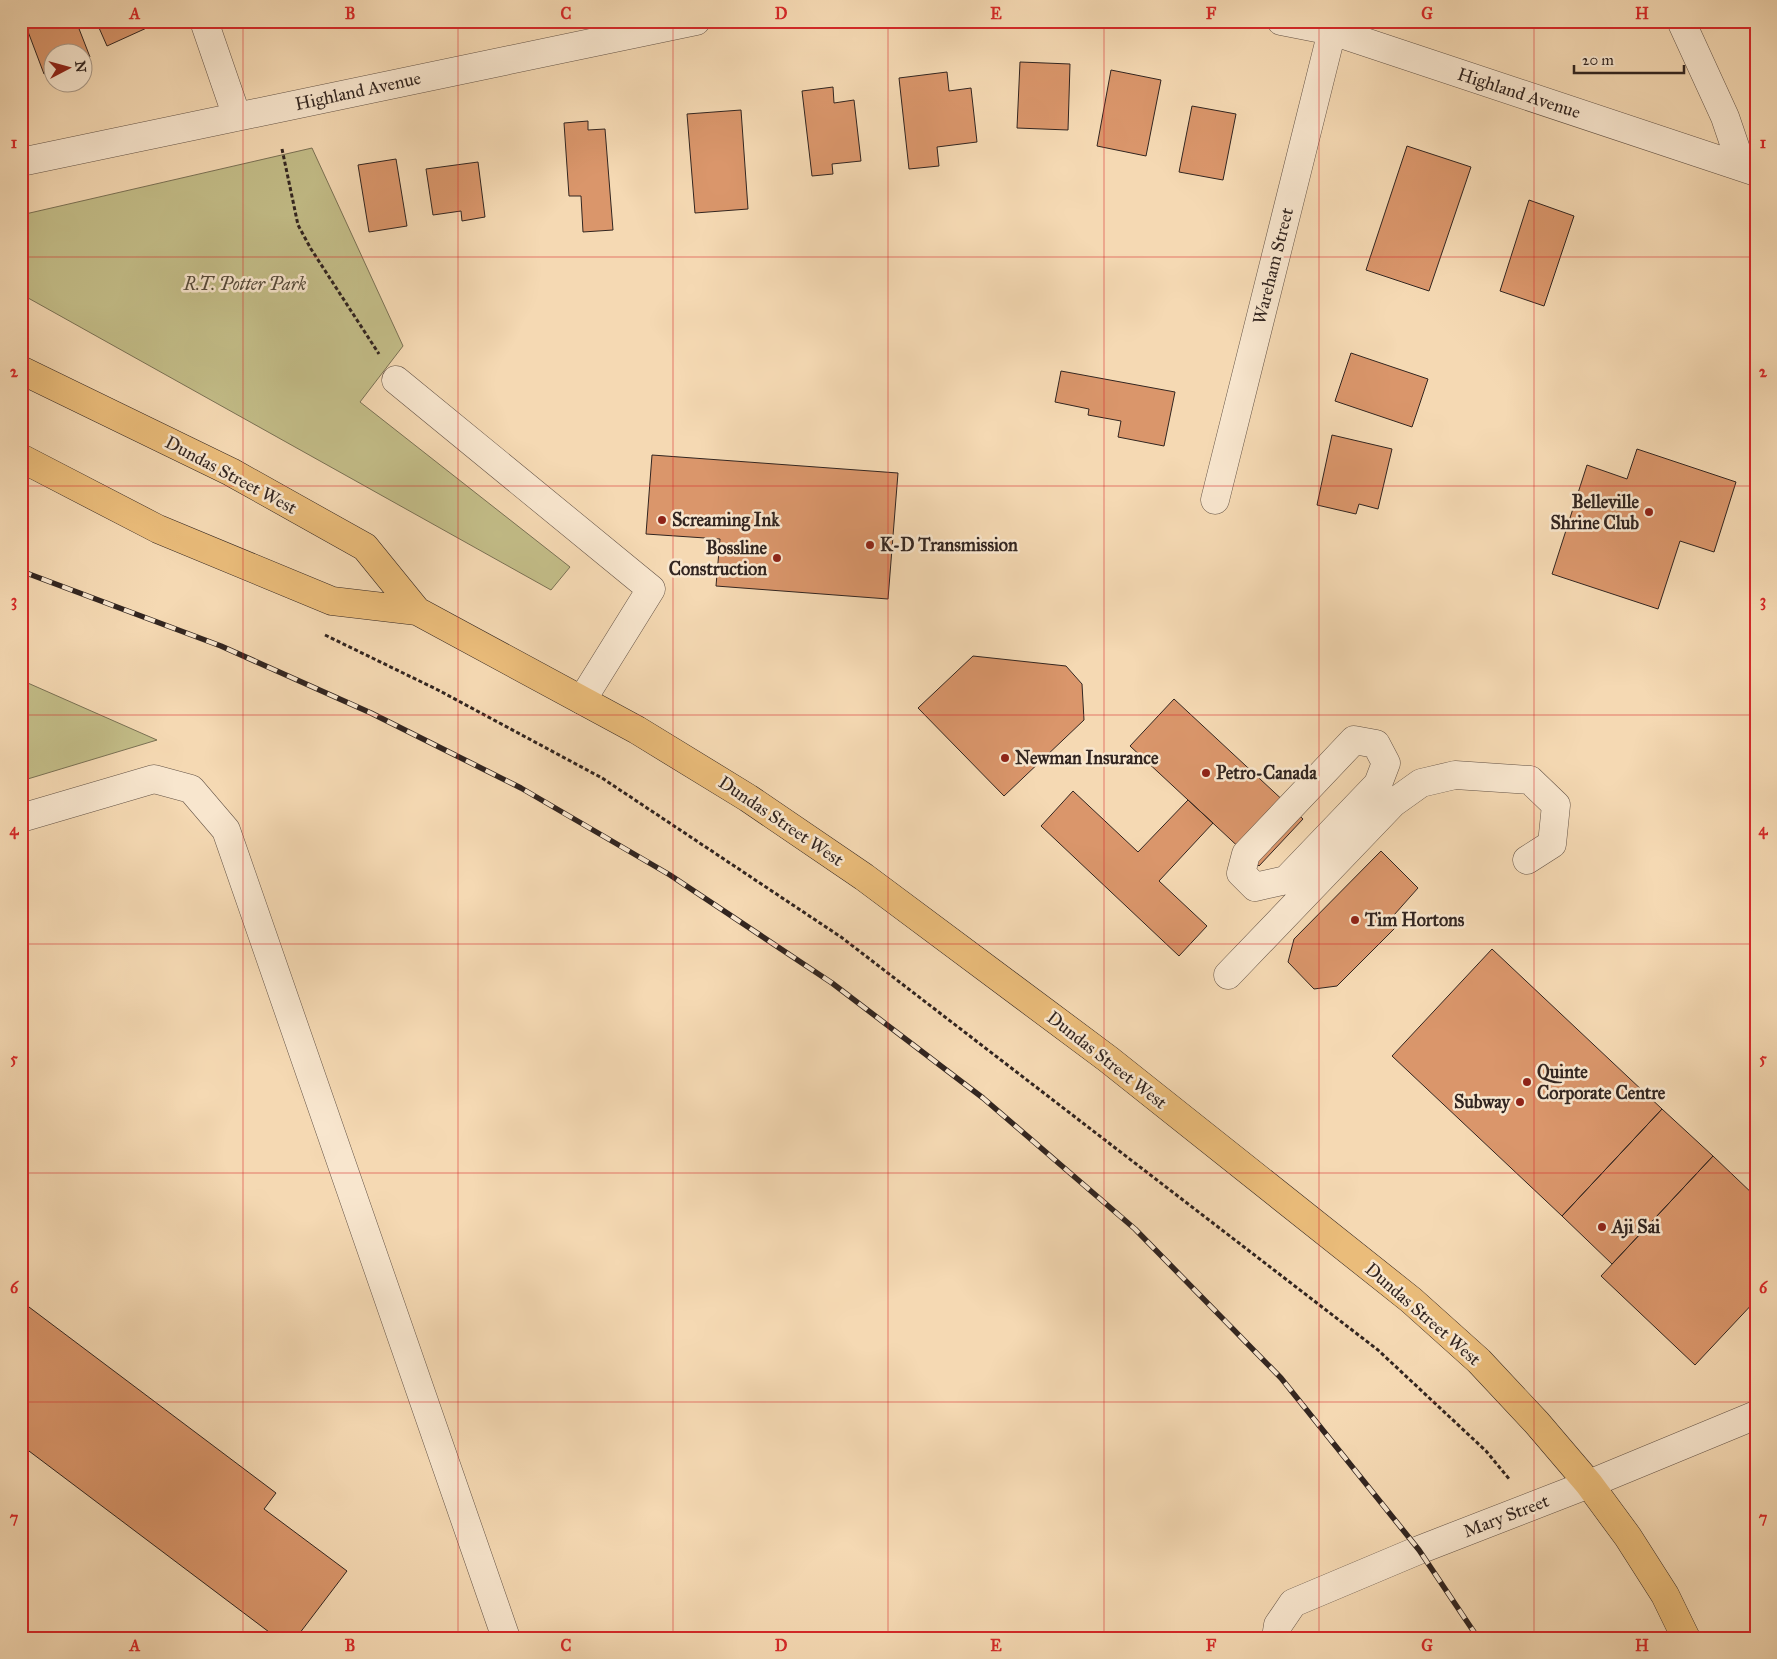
<svg xmlns="http://www.w3.org/2000/svg" width="1777" height="1659" font-family="'IM FELL Great Primer',serif">
<rect width="100%" height="100%" fill="#f5d9b3"/>
<filter id="stains"><feTurbulence type="fractalNoise" baseFrequency=".004" numOctaves="4"/><feColorMatrix values="0 0 0 0 .2 0 0 0 0 .09 0 0 0 0 .02 0 0 0 .5 -.17"/></filter>
<radialGradient id="worn" r=".72"><stop offset=".6" stop-color="#630" stop-opacity="0"/><stop offset="1" stop-color="#630" stop-opacity=".3"/></radialGradient>
<path fill="#c3bd88" stroke="#7a7154" d="M312,148L403,346L360,402L570,567L551,590L21,294V215Z
M21,680L157,740L21,781Z"/>
<path fill="#da966b" stroke="#322520" d="M24,21H76L90,57L82,60V52H52V71L44,74Z
M96,21H149L151,26L107,46Z
M1020,62L1070,64L1068,130L1017,128Z
M1111,70L1161,80L1146,156L1097,146Z
M947,72L949,91L971,88L977,142L937,147L939,166L909,169L899,78Z
M833,87L834,103L854,100L861,161L832,164L833,174L812,176L802,91Z
M1192,106L1236,114L1223,180L1179,172Z
M741,110L748,209L695,213L687,114Z
M588,121V130L605,129L613,230L583,232L581,196H569L564,123Z
M1407,146L1471,167L1429,291L1366,270Z
M396,159L407,226L369,232L358,165Z
M478,162L485,217L462,221L461,211L433,215L426,169Z
M1529,200L1574,216L1544,306L1500,291Z
M1351,353L1428,379L1412,427L1335,401Z
M1061,371L1175,392L1164,446L1118,437L1121,421L1088,415L1089,409L1055,402Z
M1332,435L1392,449L1378,509L1359,504L1356,514L1317,505Z
M1637,449L1736,482L1714,552L1680,541L1658,609L1552,574L1587,465L1627,479Z
M652,455L898,473L888,599L716,586L720,539L646,534Z
M973,656L1066,666L1082,684L1084,720L1004,796L918,708Z
M1174,699L1303,819L1259,866L1130,746Z
M1073,791L1138,852L1188,800L1213,823L1159,881L1207,926L1179,956L1041,826Z
M1381,851L1418,888L1394,915L1398,925L1337,986L1314,989L1288,962L1294,939Z
M1492,949L1662,1109L1562,1216L1392,1056Z
M1662,1109L1713,1156L1612,1264L1562,1216Z
M1713,1156L1756,1197V1300L1695,1365L1601,1276Z
M21,1301L276,1493L264,1509L347,1571L296,1638H277L21,1445Z"/>
<g fill="none" stroke-linecap="round" stroke-linejoin="round">
<defs>
<path id="minor" d="M204,21L237,117
M1281,21L1332,31L1756,172
M1681,21L1725,117L1742,167
M21,162L696,21
M396,380L651,589L582,700
M1215,500L1332,31
M1354,740L1376,744L1386,763L1378,784L1286,880L1255,887L1241,873L1246,854Z
M21,818L154,779L191,789L226,830L506,1638
M1228,975L1393,803L1421,783L1455,775L1530,780L1556,805L1552,844L1527,860
M1276,1638L1278,1625L1293,1603L1419,1550L1589,1484L1756,1415"/>
<path id="major" d="M21,370L231,472L365,547L417,611
M21,458L158,529L332,601L417,611L637,730L748,798L864,877L1108,1059L1411,1300L1479,1361L1537,1423L1589,1484L1628,1537L1665,1595L1686,1638"/>
</defs>
<use href="#minor" stroke="#635245" stroke-width="29"/>
<use href="#major" stroke="#322520" stroke-width="29"/>
<path stroke="#322520" stroke-width="3" stroke-dasharray="4 2.5" stroke-linecap="butt" d="M282,149L298,225L311,249L379,354
M325,635L438,690L602,778L841,937L1378,1350L1486,1451L1510,1480"/>
<use href="#minor" stroke="#f8e6ce" stroke-width="28"/>
<use href="#major" stroke="#eabc7a" stroke-width="28"/>
<defs>
<path id="rail" d="M21,571L221,646L371,713L521,788L670,875L832,983L983,1098L1135,1229L1281,1378L1419,1550L1478,1638"/>
</defs>
<use href="#rail" stroke="#322520" stroke-width="5.5"/>
<use href="#rail" stroke="#f8e6ce" stroke-width="4" stroke-dasharray="11" stroke-linecap="butt"/>
</g>
<path fill="none" stroke="#d62828" stroke-width="1" stroke-opacity="0.55" d="M243,21V1638M458,21V1638M673,21V1638M888,21V1638M1104,21V1638M1319,21V1638M1534,21V1638M21,257H1756M21,486H1756M21,715H1756M21,944H1756M21,1173H1756M21,1402H1756"/>
<g fill="#8f2418" stroke="#f8e6ce" stroke-width="2">
<circle cx="1649" cy="512" r="5"/>
<circle cx="662" cy="520" r="5"/>
<circle cx="870" cy="545" r="5"/>
<circle cx="777" cy="558" r="5"/>
<circle cx="1005" cy="758" r="5"/>
<circle cx="1206" cy="773" r="5"/>
<circle cx="1355" cy="920" r="5"/>
<circle cx="1527" cy="1082" r="5"/>
<circle cx="1520" cy="1102" r="5"/>
<circle cx="1602" cy="1227" r="5"/>
</g>
<g text-anchor="middle" dominant-baseline="central" stroke-width="5" stroke-linejoin="round" paint-order="stroke">
<g font-size="18" fill="#322520" stroke="#f8e6ce">
<text transform="translate(358 91) rotate(-12)">Highland Avenue</text>
<text transform="translate(1519 93) rotate(18)">Highland Avenue</text>
<text transform="translate(1273 266) rotate(-76)">Wareham Street</text>
<text transform="translate(231 475) rotate(28)">Dundas Street West</text>
<text transform="translate(781 821) rotate(34)">Dundas Street West</text>
<text transform="translate(1107 1060) rotate(38)">Dundas Street West</text>
<text transform="translate(1423 1314) rotate(41)">Dundas Street West</text>
<text transform="translate(1506 1516) rotate(-21)">Mary Street</text>
</g>
<g font-size="18" font-style="italic" fill="#564b3a" stroke="#f8e6ce">
<text x="245" y="284">R.T. Potter Park</text>
</g>
<g font-size="18" font-weight="bold" fill="#322520" stroke="#f8e6ce" text-anchor="start">
<text x="1639" y="502" text-anchor="end">Belleville<tspan x="1639" dy="21">Shrine Club</tspan></text>
<text x="672" y="520">Screaming Ink</text>
<text x="880" y="545">K-D Transmission</text>
<text x="767" y="548" text-anchor="end">Bossline<tspan x="767" dy="21">Construction</tspan></text>
<text x="1015" y="758">Newman Insurance</text>
<text x="1216" y="773">Petro-Canada</text>
<text x="1365" y="920">Tim Hortons</text>
<text x="1537" y="1072">Quinte<tspan x="1537" dy="21">Corporate Centre</tspan></text>
<text x="1510" y="1102" text-anchor="end">Subway</text>
<text x="1612" y="1227">Aji Sai</text>
</g>
</g>
<rect width="1777" height="1659" fill="none" stroke="#f5d9b3" stroke-width="55"/>
<g transform="translate(68 68) rotate(84)"><circle r="24" fill="#f8e6ce" stroke="#a99988"/>
<path d="M0-4L9 19L0 12L-9 19Z" fill="#8f2418"/>
<text y="-8" font-size="14" font-weight="bold" text-anchor="middle" fill="#322520">N</text>
</g>
<path d="M1574 65v8h110v-8" fill="none" stroke="#322520" stroke-width="2.5"/>
<text x="1582" y="65" font-size="15" fill="#322520" stroke="#f8e6ce" stroke-width="4" paint-order="stroke">20 m</text>
<rect x="28" y="28" width="1722" height="1604" fill="none" stroke="#d62828" stroke-width="2"/>
<g font-size="16" text-anchor="middle" font-weight="bold" fill="#d62828">
<text x="135" y="19">A</text>
<text x="350" y="19">B</text>
<text x="566" y="19">C</text>
<text x="781" y="19">D</text>
<text x="996" y="19">E</text>
<text x="1211" y="19">F</text>
<text x="1427" y="19">G</text>
<text x="1642" y="19">H</text>
<text x="14" y="148">1</text>
<text x="1763" y="148">1</text>
<text x="14" y="377">2</text>
<text x="1763" y="377">2</text>
<text x="14" y="606">3</text>
<text x="1763" y="606">3</text>
<text x="14" y="835">4</text>
<text x="1763" y="835">4</text>
<text x="14" y="1064">5</text>
<text x="1763" y="1064">5</text>
<text x="14" y="1293">6</text>
<text x="1763" y="1293">6</text>
<text x="14" y="1523">7</text>
<text x="1763" y="1523">7</text>
<text x="135" y="1651">A</text>
<text x="350" y="1651">B</text>
<text x="566" y="1651">C</text>
<text x="781" y="1651">D</text>
<text x="996" y="1651">E</text>
<text x="1211" y="1651">F</text>
<text x="1427" y="1651">G</text>
<text x="1642" y="1651">H</text>
</g>
<rect width="100%" height="100%" filter="url(#stains)"/>
<rect width="100%" height="100%" fill="url(#worn)"/>
</svg>
